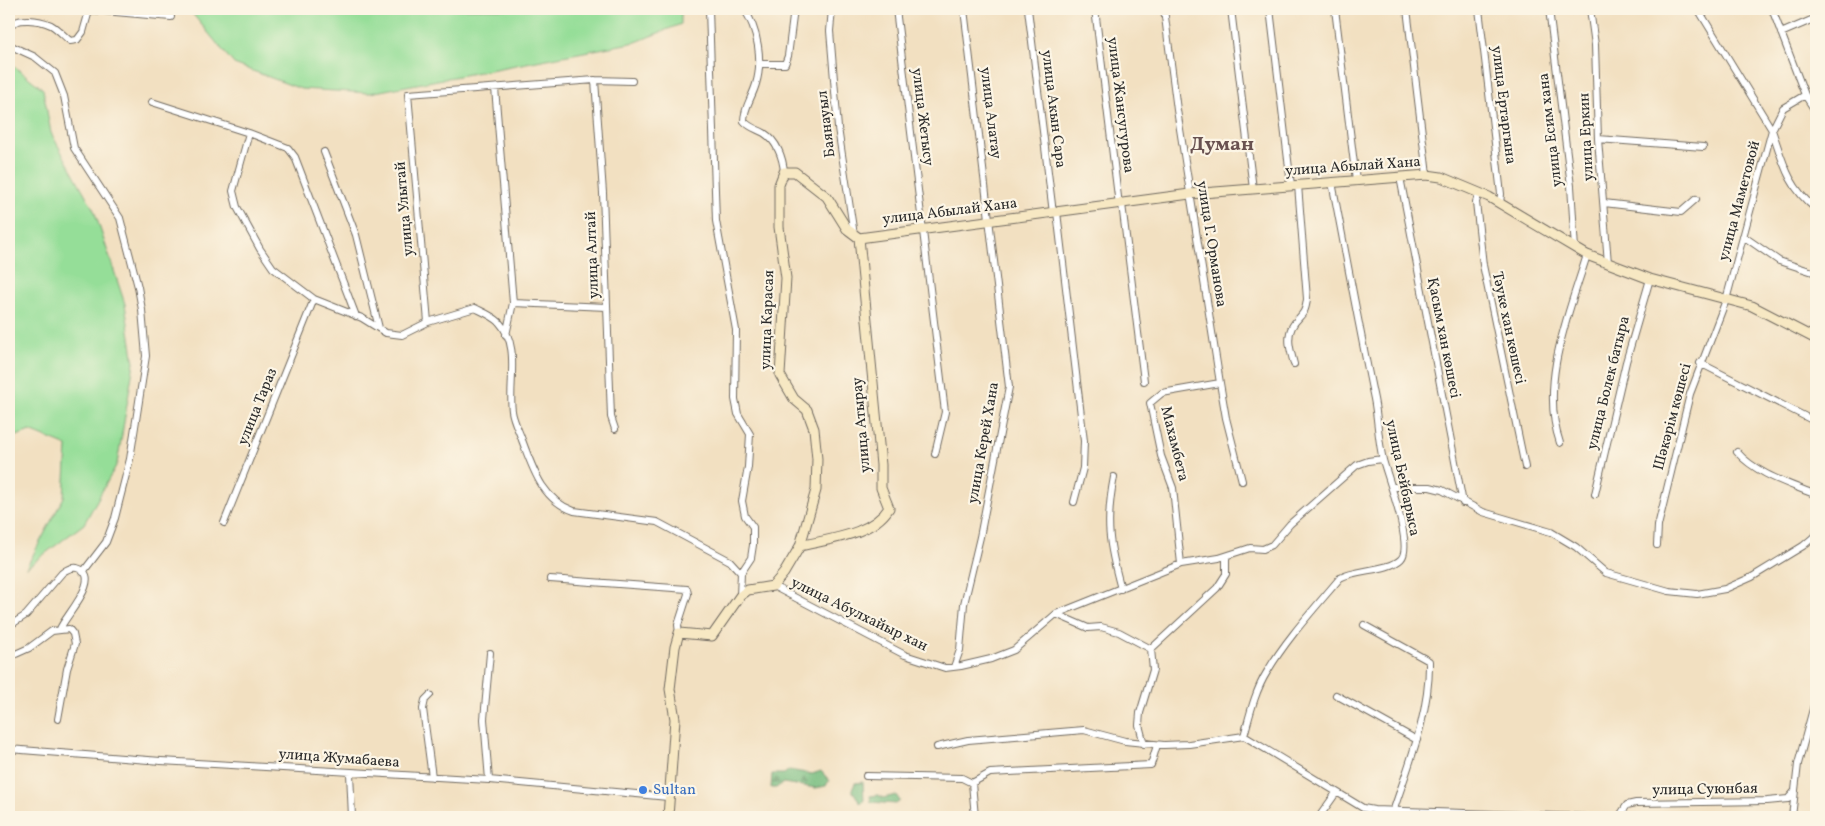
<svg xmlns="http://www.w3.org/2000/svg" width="1825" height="826" font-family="Vollkorn,serif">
<defs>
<pattern id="forest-firs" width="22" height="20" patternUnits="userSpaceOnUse" patternTransform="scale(1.25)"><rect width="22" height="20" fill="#78bd80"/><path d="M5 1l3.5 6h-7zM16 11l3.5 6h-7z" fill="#639a69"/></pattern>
</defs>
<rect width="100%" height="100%" fill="#fcf5e5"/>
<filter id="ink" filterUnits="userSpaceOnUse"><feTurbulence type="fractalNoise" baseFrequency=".02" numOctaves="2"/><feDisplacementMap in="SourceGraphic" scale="10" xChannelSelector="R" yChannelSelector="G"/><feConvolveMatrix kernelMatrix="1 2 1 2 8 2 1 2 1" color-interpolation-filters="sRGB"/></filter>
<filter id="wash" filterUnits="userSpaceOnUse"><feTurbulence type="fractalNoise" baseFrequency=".0096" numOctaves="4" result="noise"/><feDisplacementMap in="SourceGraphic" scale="20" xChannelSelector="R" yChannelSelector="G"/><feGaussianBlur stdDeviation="1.12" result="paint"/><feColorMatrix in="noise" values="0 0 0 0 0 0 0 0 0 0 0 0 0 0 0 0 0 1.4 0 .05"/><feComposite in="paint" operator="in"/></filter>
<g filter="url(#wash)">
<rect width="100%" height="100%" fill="#f2e0c1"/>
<path fill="#95de98" stroke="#608462" d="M179,9H681V24L636,42L370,93L301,89L234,64L191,12Z
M9,62L43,89L51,133L94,210L125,304L134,363L117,464L84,524L26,568L64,497L67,446L30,431L9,439Z"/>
<path fill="url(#forest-firs)" stroke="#527456" d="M789,770L812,774L821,771L829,780L826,786L816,788L783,783L776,788H771L772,774H784Z
M863,782L864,800L861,804L852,790L855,783Z
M878,795L883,798L896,795L900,801L896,804L871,802L870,796Z"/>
</g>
<g filter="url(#ink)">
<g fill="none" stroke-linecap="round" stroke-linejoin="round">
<defs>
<path id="street" d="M709,9L716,221L736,330L735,399L738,414L750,434L748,467L742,501L745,516L753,527V545L751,558L741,573
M744,9C758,29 763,61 756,84C752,98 744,107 744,121C750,128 757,129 764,133C777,141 783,158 784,172
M832,9L830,31L838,128L854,235
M896,9L945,412L935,454
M1028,9L1053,213
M1095,9L1119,205
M1164,9L1177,110L1220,383L1226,418L1242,481
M1231,9L1253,189
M1270,9L1291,185
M1335,9L1356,180
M1407,9L1427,175
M1479,9L1501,194L1500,204
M1549,9L1571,186L1575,249
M1590,9L1595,45L1598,139L1608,263
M1772,9L1805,95L1783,108L1772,130C1783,162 1788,187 1816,209
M9,27C16,16 40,20 51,25C58,29 64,36 70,41L77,40L83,32L89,11L93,10L171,17
M1781,33L1816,18
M9,45L35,57L55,73L64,96L74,148L120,218L138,287L142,310L146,356L130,459L115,518L106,542L83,572
M759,64H785L788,56L794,9
M595,80L603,193L611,417L615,429
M495,88L513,303L506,335
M1805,95L1816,112
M152,102L249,133L233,191L237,207L260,249L273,268L314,299L362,318L386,333L402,335L428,322L475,308C483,312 493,316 499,322C521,346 508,383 512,411C513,420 519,431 522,440C533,469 542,500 574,511L657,522L730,561L741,573L740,596
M249,133L288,148L295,157L356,316
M1598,139L1703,147
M324,152L356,235L379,328
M1400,177L1463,503
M1479,193L1476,202L1483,265L1525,467
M1604,203L1681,212L1696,199
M1122,204L1144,381
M1057,212L1084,441L1083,468L1074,502
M1743,236L1779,261L1816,273
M513,303L607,307
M428,322L408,94L595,80L632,81
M1700,363L1816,422
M1294,364C1291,352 1286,339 1292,327C1299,314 1305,318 1307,299L1298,185
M1560,443C1539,383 1569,313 1587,255
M1737,452C1756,474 1790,484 1816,495
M1114,477C1105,523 1109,545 1121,589
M1392,487H1430L1442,490L1483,512L1551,532L1576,547L1606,573L1669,591L1697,594L1725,589L1752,577L1803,546L1816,535
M1595,494L1626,362L1650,279
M224,523L314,299
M1657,545L1658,526L1690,394L1726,300L1772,130L1698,9
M1181,564L1173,488L1161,456L1150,403L1162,393L1220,383
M550,579L687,589L688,594L678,625L679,633
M773,586L905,655L945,668L961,666L991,659L1014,650L1056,614L1181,564L1219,558L1250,548L1263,549L1272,545L1290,524L1357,465L1368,461L1382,459
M1056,614L1088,628L1101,627L1119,632L1151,649L1217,588L1226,574V556
M1364,625L1429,661C1430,712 1410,761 1394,809
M9,626L26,615L62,573C67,569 71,567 77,568C105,576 64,617 60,629
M9,657L29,648L52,631L69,629L73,634L75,644L67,669L58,719
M954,667L960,650L964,604L980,537L1009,387L964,9
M430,695L425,700L423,709L432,777
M1336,695L1417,740
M1244,736C1250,714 1255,691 1267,672C1287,638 1315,608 1340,578C1356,569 1389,571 1401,559C1414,546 1387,476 1383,460C1378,440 1378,419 1374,399C1359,327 1346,255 1332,182
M1144,744L1139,725L1140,713L1153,670L1151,649
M937,747L968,740L1084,730L1125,741L1164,745L1189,744L1244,736L1363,808L1374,810L1587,817
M9,749L161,761L489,780L668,797
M350,773L352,817
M866,776L962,778L972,783
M489,780L484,719L490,653
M975,817L972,783L990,773L1151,765L1157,745
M1319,817L1336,793
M1619,817L1627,805L1636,803L1767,801L1788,799L1795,791
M1792,817L1798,764L1816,698"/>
<path id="secondary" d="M859,238L1190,194L1427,175L1441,177L1489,197L1587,255L1650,279L1752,306L1816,339
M800,546C829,539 872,535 889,508L881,488V465L859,238
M668,817L675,719L670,689L675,647L679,633L712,636L740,596L748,590L773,586L784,573L800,546L816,490L817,459L814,429L807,410L794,399L780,375L786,278L779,227V185L784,172H795L827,197L847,229L859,238"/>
</defs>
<use href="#street" stroke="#716a60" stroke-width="8"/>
<use href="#secondary" stroke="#716a60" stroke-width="11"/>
<use href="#street" stroke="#fff" stroke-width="6"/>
<use href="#secondary" stroke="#f7e8c3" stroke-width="9"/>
</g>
</g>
<circle fill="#3f7fe0" stroke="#fcf5e5" stroke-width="2" cx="643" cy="790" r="5"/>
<g text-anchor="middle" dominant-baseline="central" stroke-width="4.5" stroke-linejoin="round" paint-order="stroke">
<g font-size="15" fill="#2b2b2b" stroke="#fcf5e5">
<text transform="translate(1120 105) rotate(83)">улица Жансугурова</text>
<text transform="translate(1503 105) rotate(83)">улица Ертаргына</text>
<text transform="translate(1053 109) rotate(83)">улица Акын Сара</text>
<text transform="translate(990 113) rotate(83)">улица Алатау</text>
<text transform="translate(922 117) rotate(83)">улица Жетысу</text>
<text transform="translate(827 124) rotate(-97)">Баянауыл</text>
<text transform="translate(1551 130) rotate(-97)">улица Есим хана</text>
<text transform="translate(1587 137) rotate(-93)">улица Еркин</text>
<text transform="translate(1353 167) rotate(-4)">улица Абылай Хана</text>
<text transform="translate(1740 201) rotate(-75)">улица Маметовой</text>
<text transform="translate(405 209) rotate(-95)">улица Улытай</text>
<text transform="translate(950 212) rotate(-7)">улица Абылай Хана</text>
<text transform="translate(1211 244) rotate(81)">улица Г. Орманова</text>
<text transform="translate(593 255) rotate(-92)">улица Алтай</text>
<text transform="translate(768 320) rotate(-88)">улица Карасая</text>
<text transform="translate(1508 328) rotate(78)">Тәуке хан көшесі</text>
<text transform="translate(1443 338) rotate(79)">Қасым хан көшесі</text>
<text transform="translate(1609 383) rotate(-76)">улица Болек батыра</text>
<text transform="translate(258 407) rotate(-68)">улица Тараз</text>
<text transform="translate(1673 417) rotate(-75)">Шәкәрім көшесі</text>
<text transform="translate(862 425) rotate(-95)">улица Атырау</text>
<text transform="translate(984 443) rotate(-80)">улица Керей Хана</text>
<text transform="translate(1174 444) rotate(76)">Махамбета</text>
<text transform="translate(1402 478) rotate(78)">улица Бейбарыса</text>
<text transform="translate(859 615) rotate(26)">улица Абулхайыр хан</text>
<text transform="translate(339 759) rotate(4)">улица Жумабаева</text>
<text transform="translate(1705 790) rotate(-1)">улица Суюнбая</text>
</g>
<g font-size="15" fill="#366cbe" stroke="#fcf5e5" text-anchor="start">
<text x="653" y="790">Sultan</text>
</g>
<g font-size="20" font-weight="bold" fill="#695251" stroke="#fcf5e5">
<text x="1222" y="145">Думан</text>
</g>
</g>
<rect width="1825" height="826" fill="none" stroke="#fcf5e5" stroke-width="30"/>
</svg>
